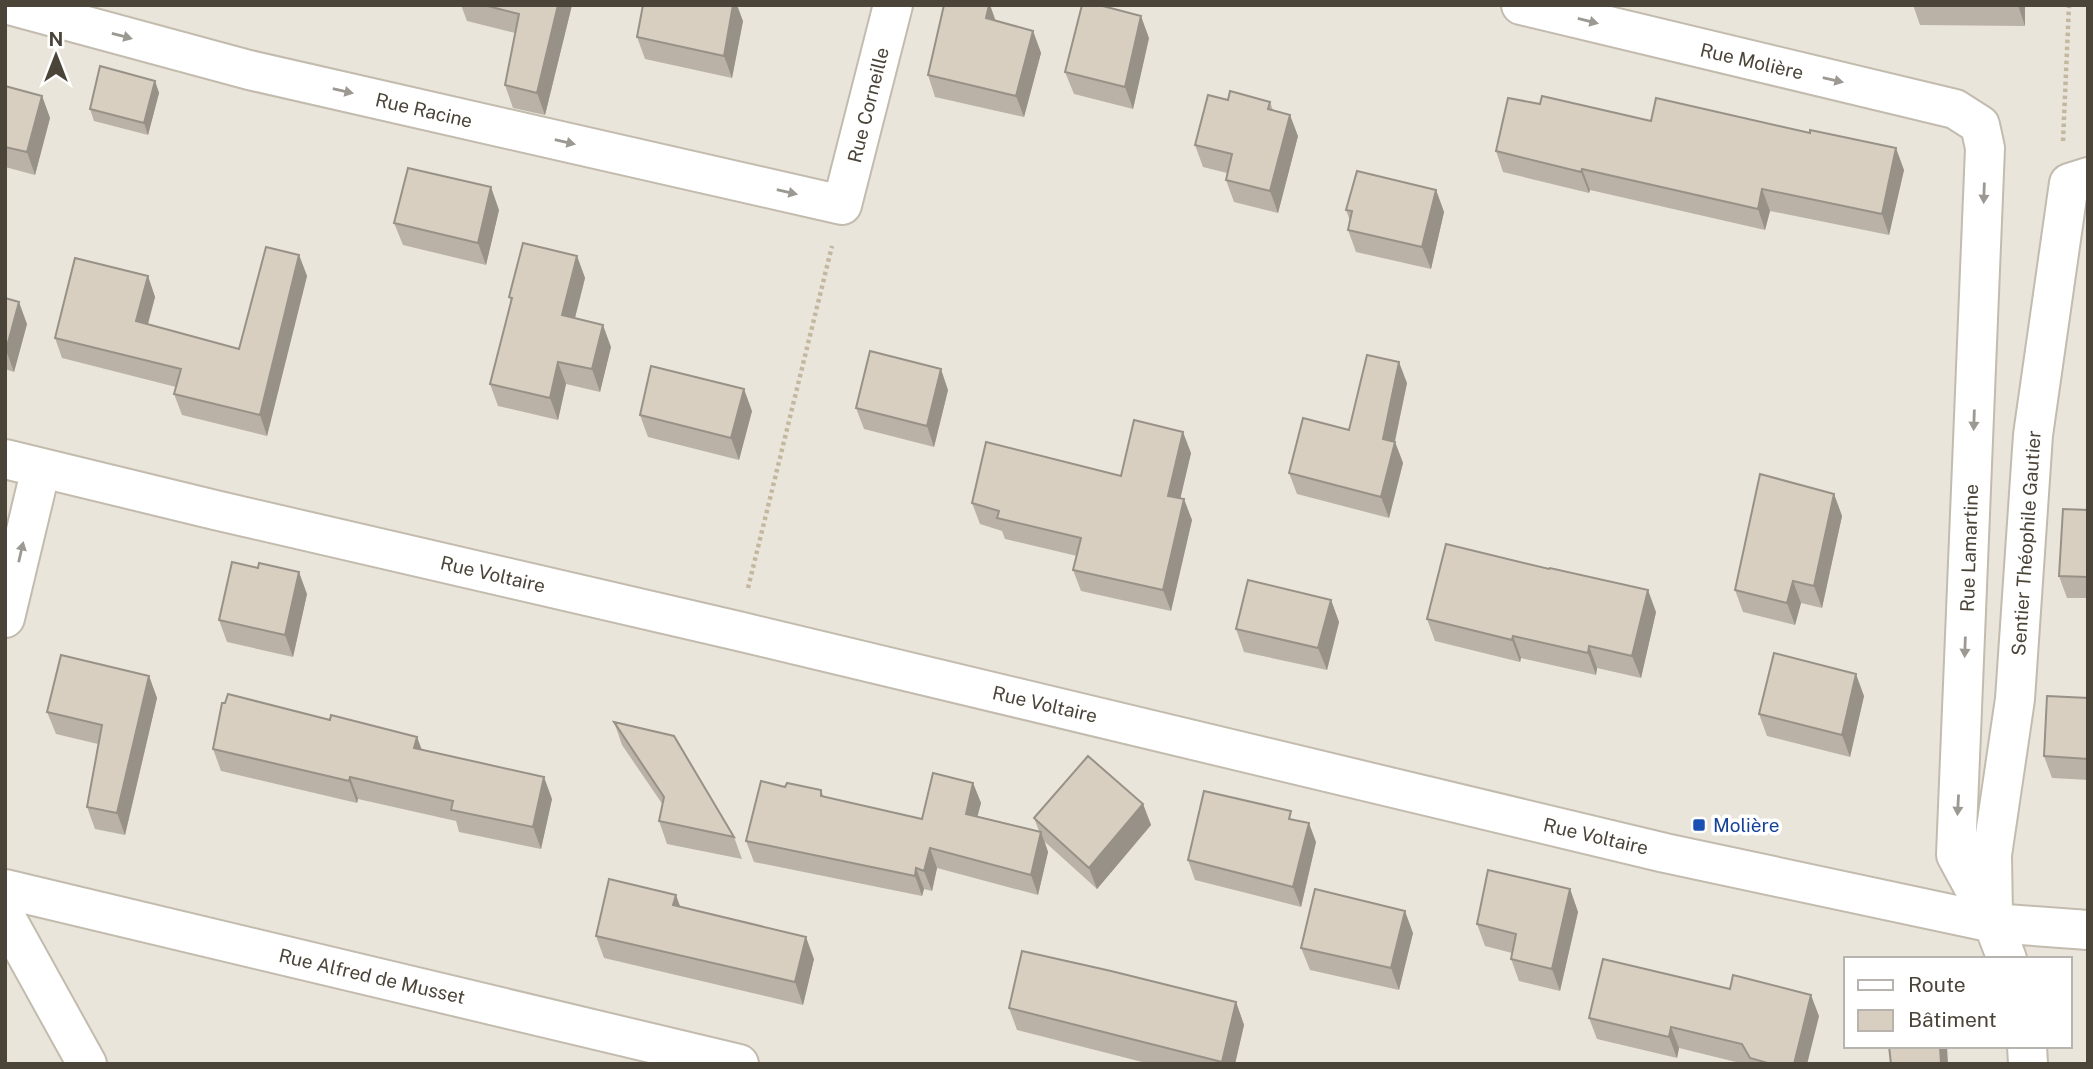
<svg xmlns="http://www.w3.org/2000/svg" width="2093" height="1069" font-family="'Public Sans',sans-serif">
<rect width="100%" height="100%" fill="#f6f3ec"/>
<path fill="#eae5da" fill-rule="evenodd" d="M5,5H2088V1064H5ZM1846,959H2070V1046H1846Z"/>
<g fill="none" stroke-linecap="round" stroke-linejoin="round">
<defs>
<path id="minor" d="M9,5L249,70L842,205L893,5
M1521,5L1955,109L1980,125L1985,148L1956,855L1993,923L2007,959
M5,459L215,510L738,631L1665,853L1993,923L2088,930
M5,618L41,468
M5,889L739,1064
M5,916L87,1064
M1993,916L1992,855L2015,699L2033,435L2069,183L2088,177
M2027,1046L2028,1064"/>
</defs>
<use href="#minor" stroke="#c2bbae" stroke-width="42"/>
<path stroke="#c4b79f" stroke-width="4.5" stroke-dasharray="3.5 3.5" stroke-linecap="butt" d="M2063,141L2069,5
M748,588L832,246"/>
<use href="#minor" stroke="#fff" stroke-width="38"/>
</g>
<path fill="#bab2a6" d="M461,5H572L545,115L513,108L505,85L515,33L467,21Z
M944,5H990L996,21L1033,31L1041,53L1024,117L935,97L928,75Z
M1913,5H2025V26L1920,25Z
M743,21L732,78L645,59L637,37Z
M1149,38L1133,109L1074,94L1065,72Z
M155,81L159,93L148,135L94,121L90,109Z
M5,86L42,96L50,118L35,175L5,167Z
M1228,100L1270,102L1273,110L1298,136L1278,213L1234,202L1226,180L1227,173L1203,167L1195,145Z
M1540,104L1651,121L1904,170L1889,235L1770,211L1765,230L1590,190L1589,193L1503,172L1496,151Z
M1436,190L1444,212L1431,269L1356,252L1348,230L1350,221L1346,210Z
M499,210L486,265L403,245L394,223Z
M299,255L307,276L267,436L182,415L174,394L176,387L62,358L55,338L148,276L155,297L148,324L239,349Z
M577,256L585,278L575,318L611,347L600,392L566,384L558,420L498,406L490,384L511,301L509,297Z
M5,298L27,324L14,372L5,369Z
M1407,383L1395,442L1403,463L1389,518L1297,494L1289,473L1349,430Z
M948,390L934,447L864,429L856,408Z
M752,411L739,460L648,437L640,415Z
M1191,453L1180,499L1192,520L1171,611L1081,591L1073,570L1077,556L1005,539L1002,531L980,524L972,503L1121,476Z
M1834,494L1842,516L1822,608L1801,603L1795,625L1743,612L1735,590Z
M2088,510V598H2067L2059,576Z
M307,594L293,657L227,642L219,620Z
M1331,600L1339,622L1327,670L1244,652L1236,629Z
M1656,612L1641,678L1597,668L1596,675L1521,658L1520,662L1435,641L1427,619Z
M149,676L157,698L125,835L95,829L87,807L98,744L56,734L47,712Z
M1864,696L1850,757L1767,736L1759,714Z
M2088,698V780L2052,778L2044,756Z
M330,720L417,737L422,750L552,799L541,849L459,832L456,821L358,799L357,803L221,771L213,749Z
M614,722L734,837L742,859L667,844L659,821L663,805L622,745Z
M973,783L981,803L977,816L1039,831L1034,818L1143,804L1151,825L1097,889L1045,842L1048,852L1038,895L937,868L932,891L924,889L922,896L754,862L746,841L785,787L821,790L824,797L922,819Z
M1294,820L1316,842L1301,907L1195,880L1188,860Z
M1570,889L1578,912L1560,991L1519,981L1511,959L1512,953L1485,946L1477,924Z
M1413,933L1399,990L1310,970L1301,948Z
M596,936L814,959L803,1005L604,958Z
M1236,1002L1244,1025L1235,1064H1150L1017,1030L1009,1008Z
M1819,1016L1807,1064H1744L1679,1048L1677,1058L1597,1039L1589,1018Z"/>
<path fill="#979187" d="M558,5H572L545,115L537,93Z
M733,5H737L743,21L732,78L724,56Z
M989,5H990L997,26L986,18Z
M2018,5H2025V26Z
M1141,16L1149,38L1133,109L1125,87Z
M1033,31L1041,53L1024,117L1016,96Z
M155,81L159,93L148,135L144,123Z
M42,96L50,118L35,175L27,152Z
M1290,115L1298,136L1278,213L1270,191Z
M1896,148L1904,170L1889,235L1882,214Z
M1582,169L1590,190L1589,193L1581,172Z
M491,187L499,210L486,265L478,243Z
M1762,189L1770,211L1765,230L1758,209Z
M1436,190L1444,212L1431,269L1422,247Z
M299,255L307,276L267,436L260,415Z
M577,256L585,278L570,337L562,315Z
M148,276L155,297L143,342L136,321Z
M19,302L27,324L14,372L6,350Z
M603,325L611,347L600,392L592,369Z
M558,362L566,384L558,420L550,398Z
M1399,362L1407,383L1393,449L1395,442L1403,463L1389,518L1381,497L1383,439Z
M941,369L948,390L934,447L927,426Z
M744,389L752,411L739,460L731,438Z
M1183,432L1191,453L1176,517L1168,496Z
M1834,494L1842,516L1822,608L1814,586Z
M1184,499L1192,520L1171,611L1163,590Z
M299,572L307,594L293,657L285,635Z
M1793,581L1801,603L1795,625L1787,603Z
M1648,590L1656,612L1641,678L1632,656Z
M1331,600L1339,622L1327,670L1318,648Z
M1513,636L1521,658L1520,662L1512,640Z
M1589,646L1597,668L1596,675L1588,653Z
M1856,674L1864,696L1850,757L1842,735Z
M149,676L157,698L125,835L117,813Z
M417,737L425,759L414,748Z
M350,777L358,799L357,803L349,781Z
M544,777L552,799L541,849L533,827Z
M973,783L981,803L973,834L966,814Z
M1143,804L1151,825L1097,889L1089,868Z
M1309,823L1316,842L1301,907L1293,887Z
M1041,832L1048,852L1038,895L1031,875Z
M930,848L937,868L932,891L924,871Z
M916,868L924,889L922,896L915,876Z
M1570,889L1578,912L1560,991L1552,969Z
M676,895L684,917L673,905Z
M1405,911L1413,933L1399,990L1391,968Z
M806,937L814,959L803,1005L795,982Z
M1811,995L1819,1016L1807,1064H1794Z
M1236,1002L1244,1025L1235,1064H1223L1222,1062Z
M1671,1027L1679,1048L1677,1058L1669,1037Z
M1940,1046H1947L1948,1064H1941Z"/>
<path fill="#d8cfc1" stroke="#979187" stroke-width="2" d="M484,5H558L537,93L505,85L519,14Z
M643,5H733L724,56L637,37Z
M944,5H989L986,18L1033,31L1016,96L928,75Z
M1082,5H1099L1141,16L1125,87L1065,72Z
M100,66L155,81L144,123L90,109Z
M5,86L42,96L27,152L5,147Z
M1230,91L1270,102L1268,109L1290,115L1270,191L1226,180L1232,154L1195,145L1208,95L1228,100Z
M1542,96L1651,121L1656,98L1810,133V130L1896,148L1882,214L1762,189L1758,209L1582,169L1581,172L1496,151L1508,98L1540,104Z
M408,168L491,187L478,243L394,223Z
M1357,171L1436,190L1422,247L1348,230L1352,211L1346,210Z
M523,243L577,256L562,315L603,325L592,369L558,362L550,398L490,384L512,298L509,297Z
M266,247L299,255L260,415L174,394L181,369L55,338L75,258L148,276L136,321L239,349Z
M5,298L19,302L6,350L5,349Z
M870,351L941,369L927,426L856,408Z
M1367,355L1399,362L1383,439L1395,442L1381,497L1289,473L1303,418L1349,430Z
M651,366L744,389L731,438L640,415Z
M1134,420L1183,432L1168,496L1184,499L1163,590L1073,570L1081,538L997,518L999,511L972,503L986,442L1121,476Z
M1760,474L1834,494L1814,586L1793,581L1787,603L1735,590Z
M2063,509L2088,510V577L2059,576Z
M1446,544L1549,569L1550,568L1648,590L1632,656L1589,646L1588,653L1513,636L1512,640L1427,619Z
M232,562L258,568L259,563L299,572L285,635L219,620Z
M1248,580L1331,600L1318,648L1236,629Z
M1774,653L1856,674L1842,735L1759,714Z
M61,655L149,676L117,813L87,807L102,725L47,712Z
M228,694L330,720L331,715L417,737L414,748L544,777L533,827L451,810L453,801L350,777L349,781L213,749L222,703H225Z
M2047,696L2088,698V759L2044,756Z
M614,722L674,736L734,837L659,821L664,797Z
M1088,756L1143,804L1089,868L1034,818Z
M933,773L973,783L966,814L1041,832L1031,875L930,848L924,871L916,868L915,876L746,841L761,781L785,787L787,783L821,790V796L922,819Z
M1204,791L1291,811L1289,819L1309,823L1293,887L1188,860Z
M1488,870L1570,889L1552,969L1511,959L1516,934L1477,924Z
M609,879L676,895L673,905L806,937L795,982L596,936Z
M1315,889L1405,911L1391,968L1301,948Z
M1022,951L1111,971L1236,1002L1222,1062L1009,1008Z
M1603,959L1730,989L1733,975L1811,995L1794,1064H1771L1750,1058L1742,1044L1671,1027L1669,1037L1589,1018Z
M1889,1046H1940L1941,1064H1891Z"/>
<defs><path id="oneway-solid" d="M-6-.8H1V-3.2L6.5 0L1 3.2V.8H-6Z" transform="scale(1.75)"/></defs>
<g fill="#9c9892">
<use href="#oneway-solid" transform="translate(1588 21) rotate(14)"/>
<use href="#oneway-solid" transform="translate(122 36) rotate(15)"/>
<use href="#oneway-solid" transform="translate(1833 80) rotate(13)"/>
<use href="#oneway-solid" transform="translate(343 91) rotate(13)"/>
<use href="#oneway-solid" transform="translate(565 142) rotate(13)"/>
<use href="#oneway-solid" transform="translate(787 192) rotate(13)"/>
<use href="#oneway-solid" transform="translate(1984 193) rotate(92)"/>
<use href="#oneway-solid" transform="translate(1974 420) rotate(92)"/>
<use href="#oneway-solid" transform="translate(21 552) rotate(-77)"/>
<use href="#oneway-solid" transform="translate(1965 647) rotate(92)"/>
<use href="#oneway-solid" transform="translate(1958 805) rotate(93)"/>
</g>
<rect fill="#1a4fb4" stroke="#fff" stroke-width="2.5" x="1692" y="818" width="14" height="14" rx="3.5"/>
<g text-anchor="middle" dominant-baseline="central" stroke-width="7" stroke-linejoin="round" paint-order="stroke">
<g font-size="19" fill="#4b4439" stroke="#fff">
<text transform="translate(1752 61) rotate(13)">Rue Molière</text>
<text transform="translate(868 105) rotate(-76)">Rue Corneille</text>
<text transform="translate(424 110) rotate(13)">Rue Racine</text>
<text transform="translate(2026 543) rotate(-86)">Sentier Théophile Gautier</text>
<text transform="translate(1969 548) rotate(-88)">Rue Lamartine</text>
<text transform="translate(493 574) rotate(13)">Rue Voltaire</text>
<text transform="translate(1045 704) rotate(13)">Rue Voltaire</text>
<text transform="translate(1596 836) rotate(13)">Rue Voltaire</text>
<text transform="translate(372 976) rotate(13)">Rue Alfred de Musset</text>
</g>
<g font-size="19" fill="#164399" stroke="#fff" text-anchor="start">
<text x="1713" y="825">Molière</text>
</g>
</g>
<rect width="2093" height="1069" fill="none" stroke="#4b4439" stroke-width="14"/>
<rect x="1844" y="957" width="228" height="91" fill="#ffffff" stroke="#b7b4b0" stroke-width="2"/>
<rect x="1858" y="980" width="35" height="10" fill="#ffffff" stroke="#b7b4b0" stroke-width="2"/>
<text x="1908" y="992" font-size="21" fill="#4b4439">Route</text>
<rect x="1858" y="1010" width="35" height="21" fill="#d8cfc1" stroke="#b7b4b0" stroke-width="2"/>
<text x="1908" y="1027" font-size="21" fill="#4b4439">Bâtiment</text>
<g transform="translate(56 56)" stroke="#ffffff" stroke-width="5" paint-order="stroke">
<path d="M0-5L12 26L0 18L-12 26Z" fill="#4b4439"/>
<text y="-10" font-size="19" font-weight="bold" text-anchor="middle" fill="#4b4439">N</text>
</g>
</svg>
